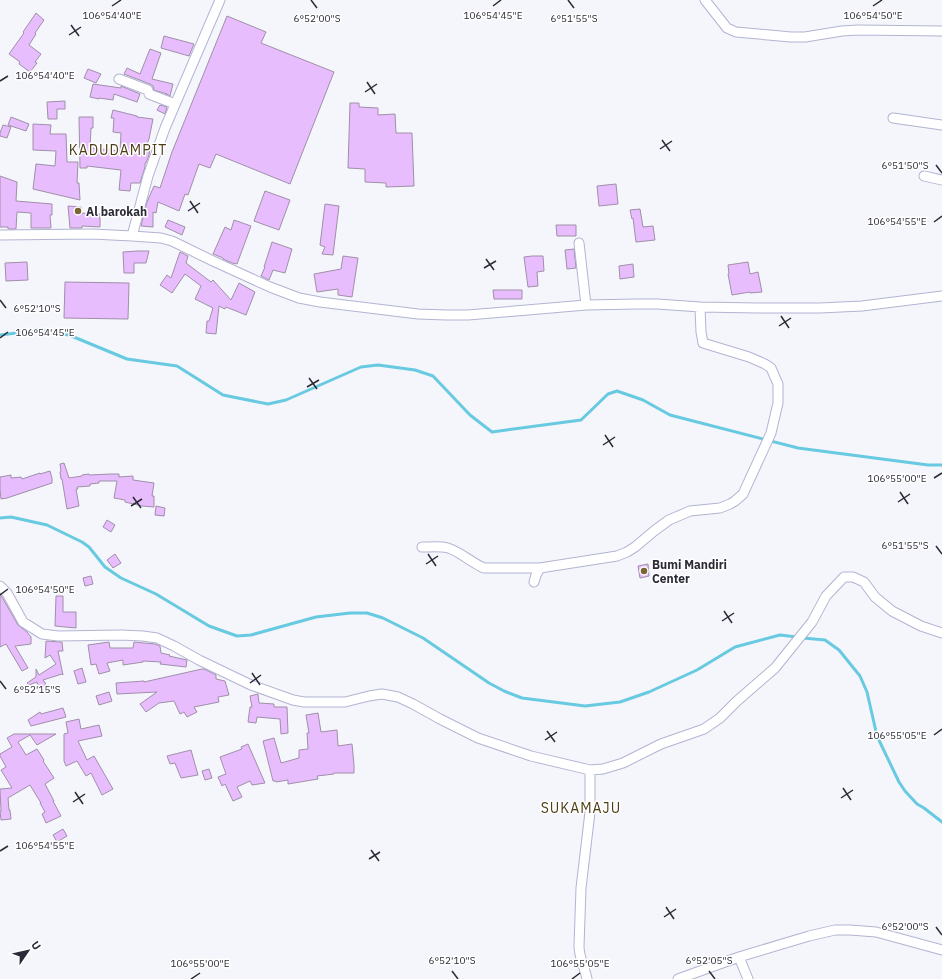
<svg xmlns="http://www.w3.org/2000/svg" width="942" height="979" font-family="'IBM Plex Sans',sans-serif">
<rect width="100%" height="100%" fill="#f5f5fc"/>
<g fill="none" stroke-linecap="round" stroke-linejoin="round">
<path stroke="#68cae0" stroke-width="3" d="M0,335L41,330L69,335L127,359L177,366L223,395L268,404L286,400L361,367L378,365L415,370L433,376L470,415L492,432L581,420L608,394L617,391L643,400L670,415L798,448L928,465H942
M0,518L11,517L47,525L82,542L89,547L105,567L121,578L156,594L209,626L237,636L251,635L316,617L350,613H367L383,618L423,638L489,683L504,691L522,698L585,706L620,702L649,692L697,670L735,647L780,635L797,637
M803,638L825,640L839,650L860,676L867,692L877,736L899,782L905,791L917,804L924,808L942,822"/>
</g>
<path fill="#e8bdfd" stroke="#a08fa9" d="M36,13L44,20L35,33L36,34L29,45L41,54L35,62L37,63L30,72L19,64L20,62L9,54L24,33L23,32Z
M227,16L266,32L261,43L334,72L290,184L216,154L210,168L199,164L188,195L185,194L179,211L158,202L156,213L153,212V227L141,226L147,202L154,186L160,188L172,152Z
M164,36L194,44L189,56L161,48Z
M150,49L161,53L152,79L173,84L170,96L166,94H167L154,90L153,86L150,84L124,74L127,68L140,74Z
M88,69L101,74L96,83L84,78Z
M93,84L121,88V86L140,94L137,102L114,94L113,100L99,98V99L90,97Z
M65,101V109H57V119H48L47,102Z
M350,103H359V107L378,108V115L395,114L396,133H412L414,186L386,187V183L365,182V169L348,168Z
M160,105L167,107L165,114L157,110Z
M113,110L137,116V117L153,119L149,139L145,149H150L149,155L146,163H145V167L140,183H131L130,191L119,190L121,170L87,166V168H80L79,117H93V128H91L90,148L120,151L121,133L113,132L114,118H111Z
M11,117L29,124L26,131L8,125Z
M33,124L51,125L50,134H66L67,162H78L77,183H79L80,200L33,189L36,164L55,166L56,151L33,150Z
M3,125L11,127L7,138L0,136V133Z
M0,176L17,182L16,201L52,204V215H50L51,228H31V213L17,212L16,229H8V227H0Z
M616,184L618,204L599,206L597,186Z
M265,191L290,200L279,230L254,221Z
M325,204L339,206L333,255L322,254L325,247L320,245Z
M68,206L81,207V213L100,214V227L82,226V228H70Z
M640,209L643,227L653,226L655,240L636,242L633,218L632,219L630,210Z
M168,220L185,227L182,235L165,227Z
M234,220L251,226L237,264L232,263L223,259V258L213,254L225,227L231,230Z
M556,225H576V236H557Z
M272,242L292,249L285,273L273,270L269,280L261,276L265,267H264Z
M574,249L576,268L567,269L565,250Z
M138,251H149L146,263H134V273H124L123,252Z
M180,252L188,256L186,263L211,282L213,280L231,300L239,283L255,292L246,315L226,307L225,309L219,306L216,334L206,333L207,321H209L213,308L195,299L201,286L185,274L172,293L160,285L167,275L171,278Z
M343,256L358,258L352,297L338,295V289L317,292L314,274L341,269Z
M532,256H543L544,271L537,272L538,286L528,287L524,257Z
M27,262L28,280L6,281L5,263Z
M748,262L750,274L758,272L762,292L750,293V292L732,295L728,274H729L728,265Z
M633,264L634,277L620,279L619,266Z
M65,282L129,283L128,319L64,318Z
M493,290H522V299H494Z
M64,463L69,478L82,476V475L89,474V475L111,474H119V477L133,476V480L154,483L152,496H154V507L142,506L125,502V500L114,498L117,481H99V483L90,484V486L77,487L78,489H76L79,506L67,509L62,479H61L60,472L61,471L60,464Z
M50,471L52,478V483L7,498L1,499L0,490V477L11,475V478L21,477L22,479L40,473V474Z
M156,506L165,508L164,516L155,515Z
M107,520L115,525L111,532L103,527Z
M115,554L121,563L113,568L107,560Z
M648,564L649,576L640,578L638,566Z
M91,576L93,584L85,586L83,578Z
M0,594L2,597L18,625L27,632L31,637V644L15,646L28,668L22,671L6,644L0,647Z
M56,596H63V612H76V628L55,626Z
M46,641L62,642L63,651H58L63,675L62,674L43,680L46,684L38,690L37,682L29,685L27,683L36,677V669L39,675L56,664L50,655L45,658Z
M109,642L110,648H133L134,642L155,644L160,646L161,653L170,655L169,656L187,660L186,667L160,664L161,662L143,661V662L123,665V660L107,663L110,671L99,674L96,664L91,665L88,645Z
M82,668L86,682L78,684L74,671Z
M202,669H204L216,675V679L225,681L229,695L218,697L219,702L194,707L197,712L187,717L184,712L180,714L174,701L159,703L146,712L140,704L157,692L117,694L116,683L144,681V682Z
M109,692L112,701L99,705L96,696Z
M258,694L259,703L274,704V707H287L288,733L281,734L280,719L257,717L256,723L248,722L250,707H252L250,696Z
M63,708L66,717L31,726L28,720L40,712L41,714Z
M318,713L321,732L337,730L338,746L352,744L354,765V773H334V774L317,776L318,779L288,784V780L276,782V781H273L263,741L274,738L281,763L299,758V750L308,749L307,733H309L306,715Z
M79,719L81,729L99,725L102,736L78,741L87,760L94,756L113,789L102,795L91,773L86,776L77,761L66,766L64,761V734L68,733L66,722Z
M14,734H56L37,745L30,735L18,742L26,755L37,749L44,760L43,761L54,778L45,784L54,801H53L61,816L46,823L42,814L45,812L40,803H41L30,785L8,798L9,810H10L11,819L1,820L0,811H1L0,789L12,788L1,770L6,767L0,756V754L12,747L7,738Z
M248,744L265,783L252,785L250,781L237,787L242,797L233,801L225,784L222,786L218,777L226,774L220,757L242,749L241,747Z
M191,750L198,775L181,778L175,763L170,764L167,756Z
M209,769L212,778L205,780L202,771Z
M63,829L67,836L57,842L53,835Z"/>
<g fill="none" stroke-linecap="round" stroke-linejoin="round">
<defs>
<path id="minor" d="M705,0L727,28L736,32L791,37H805L842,31L858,30L942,31
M119,79L148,90L149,94L175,104
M893,118L942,125
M924,176L942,180
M0,235L92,234L132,236L161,238L172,241L213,261L270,287L299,298L320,302L418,314L446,315H468L586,305L637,304H657L700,307L758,308H820L862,306L942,296
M132,236L148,176L165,128L220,0
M579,243L586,305
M422,547C430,547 440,546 448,548C459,551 472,563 484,568H540
M534,582L536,575L540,568L617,556L627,552L635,547L654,531L669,520L690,511L720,508L730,504L735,501L743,494L771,433L778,403V384L771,368L765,364L749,357L703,343L701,332L700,307
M0,586L7,593L23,622L42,634L58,636L121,635L143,636L157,638L174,646L199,660L251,685L293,700L304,702H345L369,696L382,694L398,697L413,704L440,719L478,738L531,756L590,770L603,769L623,763L661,744L704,729L720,718L737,701L775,668L812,622L826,596L844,577H853L864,582L875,597L892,611L921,626L942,633
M739,957L748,979
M587,979C585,968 579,958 579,946L581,888L590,812V770
M678,979L739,957L809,936L835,930H850L876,932L942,950"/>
</defs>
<use href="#minor" stroke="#b2b4d2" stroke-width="11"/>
<use href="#minor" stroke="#fff" stroke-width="9"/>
</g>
<path fill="none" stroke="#2a2b36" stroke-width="1.5" d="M311,0L317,8M568,0L574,8M112,6L121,0M493,6L501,0M873,6L882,0M71,25L79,36M69,35L81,27M0,81L8,76M367,82L375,94M365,92L377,84M662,140L670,151M660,149L672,141M936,165L942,173M190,201L198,213M188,211L200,203M934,222L942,216M486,259L494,270M484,268L496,261M0,300L6,308M781,316L789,328M779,326L791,318M0,338L8,332M309,378L317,389M307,387L319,380M605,435L613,447M603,445L615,437M934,478L942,473M900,492L908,504M133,497L141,508M898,502L910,494M131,506L142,499M936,546L942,554M428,554L436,566M426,564L438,556M0,595L8,589M724,611L732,623M722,621L734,613M252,673L260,685M0,681L6,689M250,683L261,675M547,731L555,742M934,735L942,729M545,740L557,732M843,788L851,800M75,792L83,804M841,798L853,790M73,802L85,794M371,850L379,861M0,851L8,846M369,859L380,852M666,907L674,919M664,917L676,909M936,927L942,935M452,971L458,979M709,971L715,979M191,979L200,973M572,979L580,973"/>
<g fill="#7a6635" stroke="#fff" stroke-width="1.5">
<circle cx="78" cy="211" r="4"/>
<circle cx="644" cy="571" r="4"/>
</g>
<g text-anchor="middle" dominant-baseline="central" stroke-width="3" stroke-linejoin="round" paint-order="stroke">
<g font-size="12" font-weight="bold" fill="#2a2b36" stroke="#fff" text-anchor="start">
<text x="86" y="211">Al barokah</text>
<text x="652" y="564">Bumi Mandiri<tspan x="652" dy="14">Center</tspan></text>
</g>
<g font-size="14" letter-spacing="1" fill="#4d3d15" stroke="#fff">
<text x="118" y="150">KADUDAMPIT</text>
<text x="581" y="808">SUKAMAJU</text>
</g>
</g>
<g font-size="10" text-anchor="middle" fill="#2a2b36" stroke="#fff" stroke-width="3" stroke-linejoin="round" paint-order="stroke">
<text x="493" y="19">106°54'45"E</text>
<text x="112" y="19">106°54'40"E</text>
<text x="873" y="19">106°54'50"E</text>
<text x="317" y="22">6°52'00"S</text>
<text x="574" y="22">6°51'55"S</text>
<text x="45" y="79">106°54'40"E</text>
<text x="905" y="169">6°51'50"S</text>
<text x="897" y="225">106°54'55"E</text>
<text x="37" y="312">6°52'10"S</text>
<text x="45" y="336">106°54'45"E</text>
<text x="897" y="482">106°55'00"E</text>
<text x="905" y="549">6°51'55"S</text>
<text x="45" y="593">106°54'50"E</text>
<text x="37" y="693">6°52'15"S</text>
<text x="897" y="739">106°55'05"E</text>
<text x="45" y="849">106°54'55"E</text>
<text x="905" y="930">6°52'00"S</text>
<text x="452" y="964">6°52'10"S</text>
<text x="709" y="964">6°52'05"S</text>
<text x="200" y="967">106°55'00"E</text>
<text x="580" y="967">106°55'05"E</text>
</g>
<g transform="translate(28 951) rotate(56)" stroke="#ffffff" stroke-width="3" paint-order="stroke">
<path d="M0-3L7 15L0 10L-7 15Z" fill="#2a2b36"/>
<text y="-6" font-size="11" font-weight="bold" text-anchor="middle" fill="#2a2b36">U</text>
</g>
</svg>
